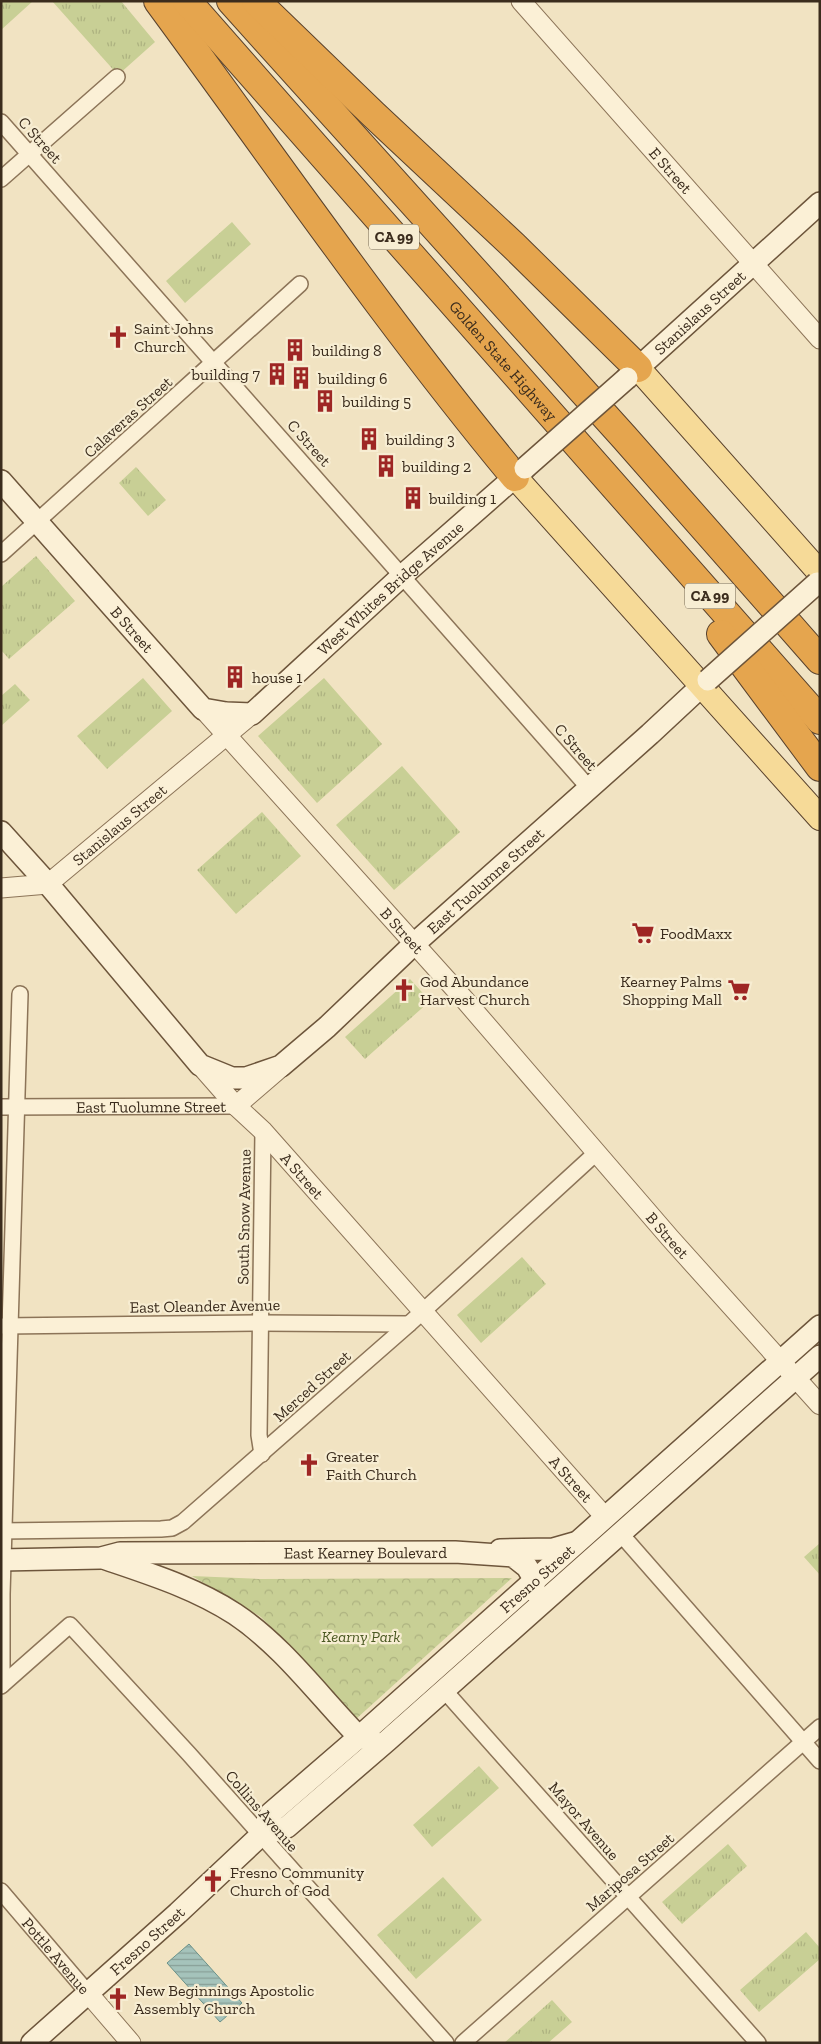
<svg xmlns="http://www.w3.org/2000/svg" width="821" height="2044" font-family="'Zilla Slab',serif">
<defs>
<pattern id="grass-tufts" width="24" height="20" patternUnits="userSpaceOnUse" patternTransform="scale(1.25)"><rect width="24" height="20" fill="#c8cf95"/><path d="M3 7l-1-3M5 7V3M7 7l1-3M15 17l-1-3M17 17v-4M19 17l1-3" fill="none" stroke="#adb280"/></pattern>
<pattern id="park-crowns" width="20" height="18" patternUnits="userSpaceOnUse" patternTransform="scale(1.25)"><rect width="20" height="18" fill="#c8cf95"/><path d="M2 6a3 3 0 1 1 6 0M12 15a3 3 0 1 1 6 0" fill="none" stroke="#adb280"/></pattern>
<pattern id="water-rules" width="6" height="5" patternUnits="userSpaceOnUse" patternTransform="scale(1.25)"><rect width="6" height="5" fill="#a5c3bb"/><path d="M0 2.5h6" fill="none" stroke="#889f97"/></pattern>
</defs>
<rect width="100%" height="100%" fill="#f1e3c2"/>
<path fill="url(#grass-tufts)" d="M1,1H33L1,30Z
M52,1H121L155,42L118,75Z
M232,222L251,244L185,303L166,281Z
M136,467L166,500L148,516L119,483Z
M36,556L75,601L9,659L1,650V587Z
M143,678L172,711L107,769L77,736Z
M324,678L382,744L317,803L258,736Z
M15,684L30,700L1,726V696Z
M402,766L460,832L394,890L336,825Z
M262,812L301,856L236,914L197,870Z
M410,979L430,1001L365,1059L345,1037Z
M522,1257L546,1284L481,1343L457,1315Z
M820,1543V1575L804,1557Z
M479,1766L499,1788L432,1847L413,1825Z
M728,1844L747,1866L682,1924L662,1902Z
M443,1877L482,1920L416,1979L377,1935Z
M806,1932L820,1948V1959L759,2012L740,1990Z
M552,2000L572,2022L548,2043H504Z"/>
<path fill="url(#park-crowns)" d="M192,1576L259,1579L512,1578L356,1719L316,1674L261,1617Z"/>
<path fill="url(#water-rules)" stroke="#6b9289" d="M189,1944L242,2003L220,2022L167,1963Z"/>
<g fill="none" stroke-linecap="round" stroke-linejoin="round">
<defs>
<g id="minor">
<path d="M1,122L589,788"/>
<path d="M1,179L117,77"/>
<path d="M1,554L300,284"/>
<path id="s1" d="M1,1107L236,1106"/>
<path d="M3,1326L260,1323L409,1324"/>
<path d="M262,1454L259,1435L263,1131"/>
<path d="M1,1531L161,1529L172,1528L183,1522L409,1324L596,1153"/>
<path d="M620,1533L820,1761"/>
<path d="M2,1685V1594L20,994"/>
<path d="M1,1686L70,1625L189,1754L446,2043"/>
<path d="M444,1690L758,2043"/>
<path id="s2" d="M1,1891L88,1993"/>
<path d="M463,2043L820,1727"/>
</g>
<g id="tertiary">
<path id="s3" d="M521,1L820,339"/>
<path id="s4" d="M203,709L464,999L670,1238L820,1405"/>
<path id="s5" d="M1,888L48,884L252,714"/>
<path id="s6" d="M200,1065L236,1106L263,1131L605,1517"/>
<path d="M236,1106L280,1068"/>
<path d="M88,1993L131,2043"/>
</g>
<g id="secondary">
<path id="s7" d="M627,378L820,203"/>
<path id="s8" d="M1,481L203,709L226,713L252,714L403,575L525,468"/>
<path id="s9" d="M1,832L48,884L200,1065L232,1078H246L281,1066L327,1027L414,944L650,734L708,680"/>
<path d="M500,1550L553,1549L574,1543"/>
<path d="M106,1559C150,1574 195,1588 235,1614C283,1646 319,1696 359,1737L372,1740"/>
<path id="s10" d="M1,1560L101,1558L120,1553L455,1552L513,1556L527,1567L534,1579V1591"/>
<path d="M260,1836L287,1827L388,1740L820,1356"/>
<path id="s11" d="M32,2043L178,1913L260,1836L271,1813L359,1737L820,1326"/>
</g>
<path id="primary" d="M638,368L820,573
M515,477L820,818"/>
<g id="motorway">
<path d="M158,1C276,161 388,324 515,477"/>
<path id="s12" d="M187,1L820,720"/>
<path d="M231,1L624,437L820,660"/>
<path d="M256,1L373,114L514,246L638,368"/>
<path d="M721,634L820,767"/>
</g>
</defs>
<use href="#minor" stroke="#8c7458" stroke-width="18"/>
<use href="#tertiary" stroke="#8c7458" stroke-width="21"/>
<use href="#secondary" stroke="#6d553b" stroke-width="24"/>
<use href="#primary" stroke="#59422d" stroke-width="26"/>
<use href="#motorway" stroke="#59422d" stroke-width="30"/>
<use href="#minor" stroke="#fbf0d6" stroke-width="15"/>
<use href="#tertiary" stroke="#fbf0d6" stroke-width="19"/>
<use href="#secondary" stroke="#fbf0d6" stroke-width="21"/>
<use href="#primary" stroke="#f6da98" stroke-width="24"/>
<use href="#motorway" stroke="#e5a54e" stroke-width="28"/>
<defs>
<path id="secondary-bridge" d="M525,468L627,378
M708,680L817,583"/>
</defs>
<use href="#secondary-bridge" stroke="#6d553b" stroke-width="24" stroke-linecap="butt"/>
<use href="#secondary-bridge" stroke="#fbf0d6" stroke-width="21"/>
</g>
<defs>
<symbol id="church-bare" viewBox="-9 -9 18 18"><path d="M-1.2-6h2.4v3.5h3.3v2.4h-3.3V6h-2.4V-.1h-3.3v-2.4h3.3Z" fill="#9e2624" stroke="#f7edd2" stroke-width="2.5" paint-order="stroke"/></symbol>
<symbol id="building-bare" viewBox="-9 -9 18 18"><path d="M-4-6H4V6H1V3H-1V6H-4ZM-2.5-4.3h1.7v1.8h-1.7ZM.8-4.3h1.7v1.8H.8ZM-2.5-1h1.7V.8h-1.7ZM.8-1h1.7V.8H.8Z" fill="#9e2624" stroke="#f7edd2" stroke-width="2.5" paint-order="stroke"/></symbol>
<symbol id="supermarket-bare" viewBox="-9 -9 18 18"><path d="M-6-5.5h2.5l.6 2H6L4.5 2H-2.5L-4.4-4H-6ZM-1.5 3.2a1.3 1.3 0 1 0 .1 0ZM3 3.2a1.3 1.3 0 1 0 .1 0Z" fill="#9e2624" stroke="#f7edd2" stroke-width="2.5" paint-order="stroke"/></symbol>
</defs>
<g fill-rule="evenodd">
<use href="#church-bare" x="102" y="321" width="32" height="32"/>
<use href="#building-bare" x="279" y="334" width="32" height="32"/>
<use href="#building-bare" x="261" y="358" width="32" height="32"/>
<use href="#building-bare" x="285" y="362" width="32" height="32"/>
<use href="#building-bare" x="309" y="385" width="32" height="32"/>
<use href="#building-bare" x="353" y="423" width="32" height="32"/>
<use href="#building-bare" x="370" y="450" width="32" height="32"/>
<use href="#building-bare" x="397" y="482" width="32" height="32"/>
<use href="#building-bare" x="219" y="661" width="32" height="32"/>
<use href="#supermarket-bare" x="627" y="917" width="32" height="32"/>
<use href="#church-bare" x="388" y="974" width="32" height="32"/>
<use href="#supermarket-bare" x="723" y="974" width="32" height="32"/>
<use href="#church-bare" x="293" y="1449" width="32" height="32"/>
<use href="#church-bare" x="197" y="1865" width="32" height="32"/>
<use href="#church-bare" x="102" y="1983" width="32" height="32"/>
</g>
<g text-anchor="middle" dominant-baseline="central" stroke-width="4.5" stroke-linejoin="round" paint-order="stroke">
<g fill="#f7edd2" stroke="#736653" stroke-width="1">
<rect x="369" y="224.5" width="50" height="25" rx="4"/>
<rect x="685" y="583.5" width="50" height="25" rx="4"/>
</g>
<g font-size="15" font-weight="bold" fill="#3b2c1d">
<text x="394" y="237">CA 99</text>
<text x="710" y="596">CA 99</text>
</g>
<g font-size="16" fill="#3b2c1d" stroke="#f7edd2">
<text transform="translate(40 140) rotate(48)">C Street</text>
<text stroke="none"><textPath href="#s3" startOffset="226">E Street</textPath></text>
<text stroke="none"><textPath href="#s7" startOffset="98">Stanislaus Street</textPath></text>
<text stroke="none"><textPath href="#s12" startOffset="479">Golden State Highway</textPath></text>
<text transform="translate(128 417) rotate(-42)">Calaveras Street</text>
<text transform="translate(309 443) rotate(48)">C Street</text>
<text stroke="none"><textPath href="#s8" startOffset="541">West Whites Bridge Avenue</textPath></text>
<text stroke="none"><textPath href="#s8" startOffset="198">B Street</textPath></text>
<text transform="translate(576 747) rotate(49)">C Street</text>
<text stroke="none"><textPath href="#s5" startOffset="140">Stanislaus Street</textPath></text>
<text stroke="none"><textPath href="#s9" startOffset="668">East Tuolumne Street</textPath></text>
<text stroke="none"><textPath href="#s4" startOffset="298">B Street</textPath></text>
<text stroke="none"><textPath href="#s1" startOffset="150">East Tuolumne Street</textPath></text>
<text stroke="none"><textPath href="#s6" startOffset="151">A Street</textPath></text>
<text transform="translate(244 1217) rotate(-89)">South Snow Avenue</text>
<text stroke="none"><textPath href="#s4" startOffset="702">B Street</textPath></text>
<text transform="translate(205 1306) rotate(-1)">East Oleander Avenue</text>
<text transform="translate(312 1386) rotate(-42)">Merced Street</text>
<text stroke="none"><textPath href="#s6" startOffset="556">A Street</textPath></text>
<text stroke="none"><textPath href="#s10" startOffset="365">East Kearney Boulevard</textPath></text>
<text stroke="none"><textPath href="#s11" startOffset="688">Fresno Street</textPath></text>
<text transform="translate(262 1811) rotate(49)">Collins Avenue</text>
<text transform="translate(584 1821) rotate(49)">Mayor Avenue</text>
<text transform="translate(630 1872) rotate(-41)">Mariposa Street</text>
<text stroke="none"><textPath href="#s11" startOffset="154">Fresno Street</textPath></text>
<text stroke="none"><textPath href="#s2" startOffset="85">Pottle Avenue</textPath></text>
</g>
<g font-size="16" fill="#3b2c1d" stroke="#f7edd2" text-anchor="start">
<text x="134" y="328">Saint Johns<tspan x="134" dy="18">Church</tspan></text>
<text x="312" y="350">building 8</text>
<text x="260" y="374" text-anchor="end">building 7</text>
<text x="318" y="378">building 6</text>
<text x="342" y="401">building 5</text>
<text x="386" y="439">building 3</text>
<text x="402" y="466">building 2</text>
<text x="429" y="498">building 1</text>
<text x="252" y="677">house 1</text>
<text x="660" y="933">FoodMaxx</text>
<text x="420" y="981">God Abundance<tspan x="420" dy="18">Harvest Church</tspan></text>
<text x="722" y="981" text-anchor="end">Kearney Palms<tspan x="722" dy="18">Shopping Mall</tspan></text>
<text x="326" y="1456">Greater<tspan x="326" dy="18">Faith Church</tspan></text>
<text x="230" y="1872">Fresno Community<tspan x="230" dy="18">Church of God</tspan></text>
<text x="134" y="1990">New Beginnings Apostolic<tspan x="134" dy="18">Assembly Church</tspan></text>
</g>
<g font-size="16" font-style="italic" fill="#4a5822" stroke="#f7edd2">
<text x="361" y="1636">Kearny Park</text>
</g>
</g>
<rect width="821" height="2044" fill="none" stroke="#3b2c1d" stroke-width="5"/>
</svg>
